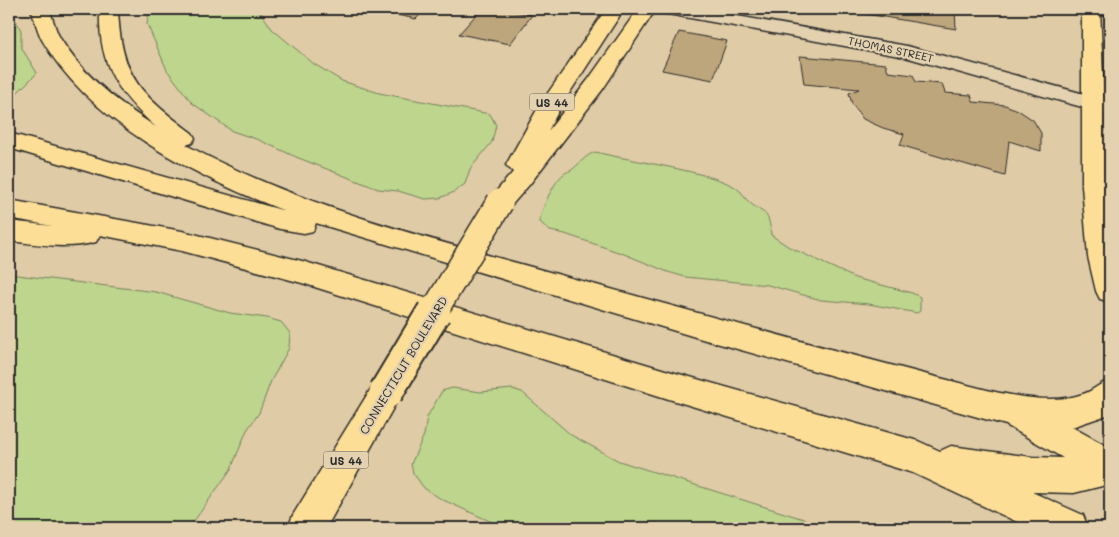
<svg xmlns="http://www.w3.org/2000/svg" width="1119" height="537" font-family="Mali,sans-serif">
<rect width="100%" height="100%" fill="#dfcba6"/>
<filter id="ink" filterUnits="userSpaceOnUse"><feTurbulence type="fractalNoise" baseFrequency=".02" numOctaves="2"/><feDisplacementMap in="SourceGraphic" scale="10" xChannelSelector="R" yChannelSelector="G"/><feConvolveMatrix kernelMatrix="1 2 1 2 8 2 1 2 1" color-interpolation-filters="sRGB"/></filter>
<g filter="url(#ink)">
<path fill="#bdd58c" stroke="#74805c" d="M149,9H254L262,14L272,29L314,64L342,81L379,93L490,114L496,125L492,142L470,169L465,184L454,192L440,198L425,199L398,191L378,189L296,157L259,140L232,131L192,103L167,70L147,24Z
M9,10L21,30V47L37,73L17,93L9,99Z
M596,152C624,160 724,173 740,191C743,193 744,198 747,200C763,216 769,207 771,235L789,247L855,278L912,293L920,297V311L917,313L869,304L821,300L768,285L685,277L668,272L624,254L565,234L550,231L540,222C539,213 555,179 564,174C567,171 570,172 574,168C581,162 587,154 596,152Z
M9,274L156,292L230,313L267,318L281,322L290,333L289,348L271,381L259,413L247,430L231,469L189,528H9Z
M452,388L481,392L512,389L522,392L571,435L619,461L832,528H505L441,499L424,488L413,473L411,464L424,435L427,417L442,391Z"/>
<path fill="#bea67b" stroke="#2b2b2b" d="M377,9H432L426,15L421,14L416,19L383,12Z
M481,9H499L532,15L510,44L459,34Z
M836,9H955L956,29Z
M679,32L727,41L713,80L662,70Z
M800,56L886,64L888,72L913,75L916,82L942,84L945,93L971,95L973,102L1005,105L1018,110L1033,120L1041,133V151L1009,141L1005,176L900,145L904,134L883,128L863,119L852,104L849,93L859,89L804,84Z"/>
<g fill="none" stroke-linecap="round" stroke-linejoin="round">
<defs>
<path id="minor" d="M659,9H697L907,46L1110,101V115L905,57L668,14L662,13Z
M1089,9H1110V16L1092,13Z"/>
<path id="major" d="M606,9H624L561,106L548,131L588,80L638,9H656L603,89L529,185L509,208L500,211L491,208L487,202L513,172L506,165L539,106Z
M1082,9H1100L1110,224V302L1100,299L1096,291L1088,257L1082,186Z
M386,378L397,382L402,392L326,528H288L293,515L375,382Z"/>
<path id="highway" d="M31,9H49C53,18 55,29 60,38C82,75 120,104 156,127C116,92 98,63 100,9H118C121,77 139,93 192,133L195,138L192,143L186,145C301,207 427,238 553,273C698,313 844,354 991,391C1019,397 1055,404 1083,394C1093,391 1100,383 1110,380V414L1072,427L1110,448V484L1074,493L1032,492L1083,515L1088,528H1030L913,473L672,400L302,283L182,251L100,235L96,242C69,250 37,244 9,241V221L52,226L9,218V200L182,231L302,261L672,372L918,441L940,451L951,446L1032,457L1063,458L1006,425L702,339L316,223L313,231L304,233L280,229L9,148V133L285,211C198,178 88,122 41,38C37,29 34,18 31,9Z"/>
</defs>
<use href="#minor" stroke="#2b2b2b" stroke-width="3"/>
<use href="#major" stroke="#2b2b2b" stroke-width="3"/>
<use href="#highway" stroke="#2b2b2b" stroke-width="3"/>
<use href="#minor" fill="#e3d1af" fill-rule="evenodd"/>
<use href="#major" fill="#fcde96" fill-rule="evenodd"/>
<use href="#highway" fill="#fcde96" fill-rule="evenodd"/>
<defs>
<path id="major-bridge-far1" d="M433,313L500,202"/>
<path id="major-bridge" d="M386,392L434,312"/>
</defs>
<use href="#major-bridge-far1" stroke="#2b2b2b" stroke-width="29" stroke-linecap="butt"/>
<use href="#major-bridge" stroke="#2b2b2b" stroke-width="37" stroke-linecap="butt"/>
<use href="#major-bridge-far1" stroke="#fcde96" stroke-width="26"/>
<use href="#major-bridge" stroke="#fcde96" stroke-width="33"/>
</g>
</g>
<g text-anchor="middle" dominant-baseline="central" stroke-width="4.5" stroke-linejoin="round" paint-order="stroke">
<g font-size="11" fill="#2b2b2b" stroke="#e3d1af">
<text transform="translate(891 49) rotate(12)">THOMAS STREET</text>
</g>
<g fill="#e3d1af" stroke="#625d53" stroke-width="1">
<rect x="529.5" y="93.5" width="45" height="17" rx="4"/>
<rect x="323.5" y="451.5" width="45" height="17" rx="4"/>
</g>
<g font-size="11" font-weight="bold" fill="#2b2b2b">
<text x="552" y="102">US 44</text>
<text x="346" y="460">US 44</text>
</g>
<g font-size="12" fill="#2b2b2b" stroke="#e3d1af">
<text transform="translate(403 365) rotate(-59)">CONNECTICUT BOULEVARD</text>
</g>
</g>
<rect width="1119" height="537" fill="none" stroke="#e3d1af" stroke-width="30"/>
<rect x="15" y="15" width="1089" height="507" fill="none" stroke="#2b2b2b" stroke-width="2" filter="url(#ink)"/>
</svg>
